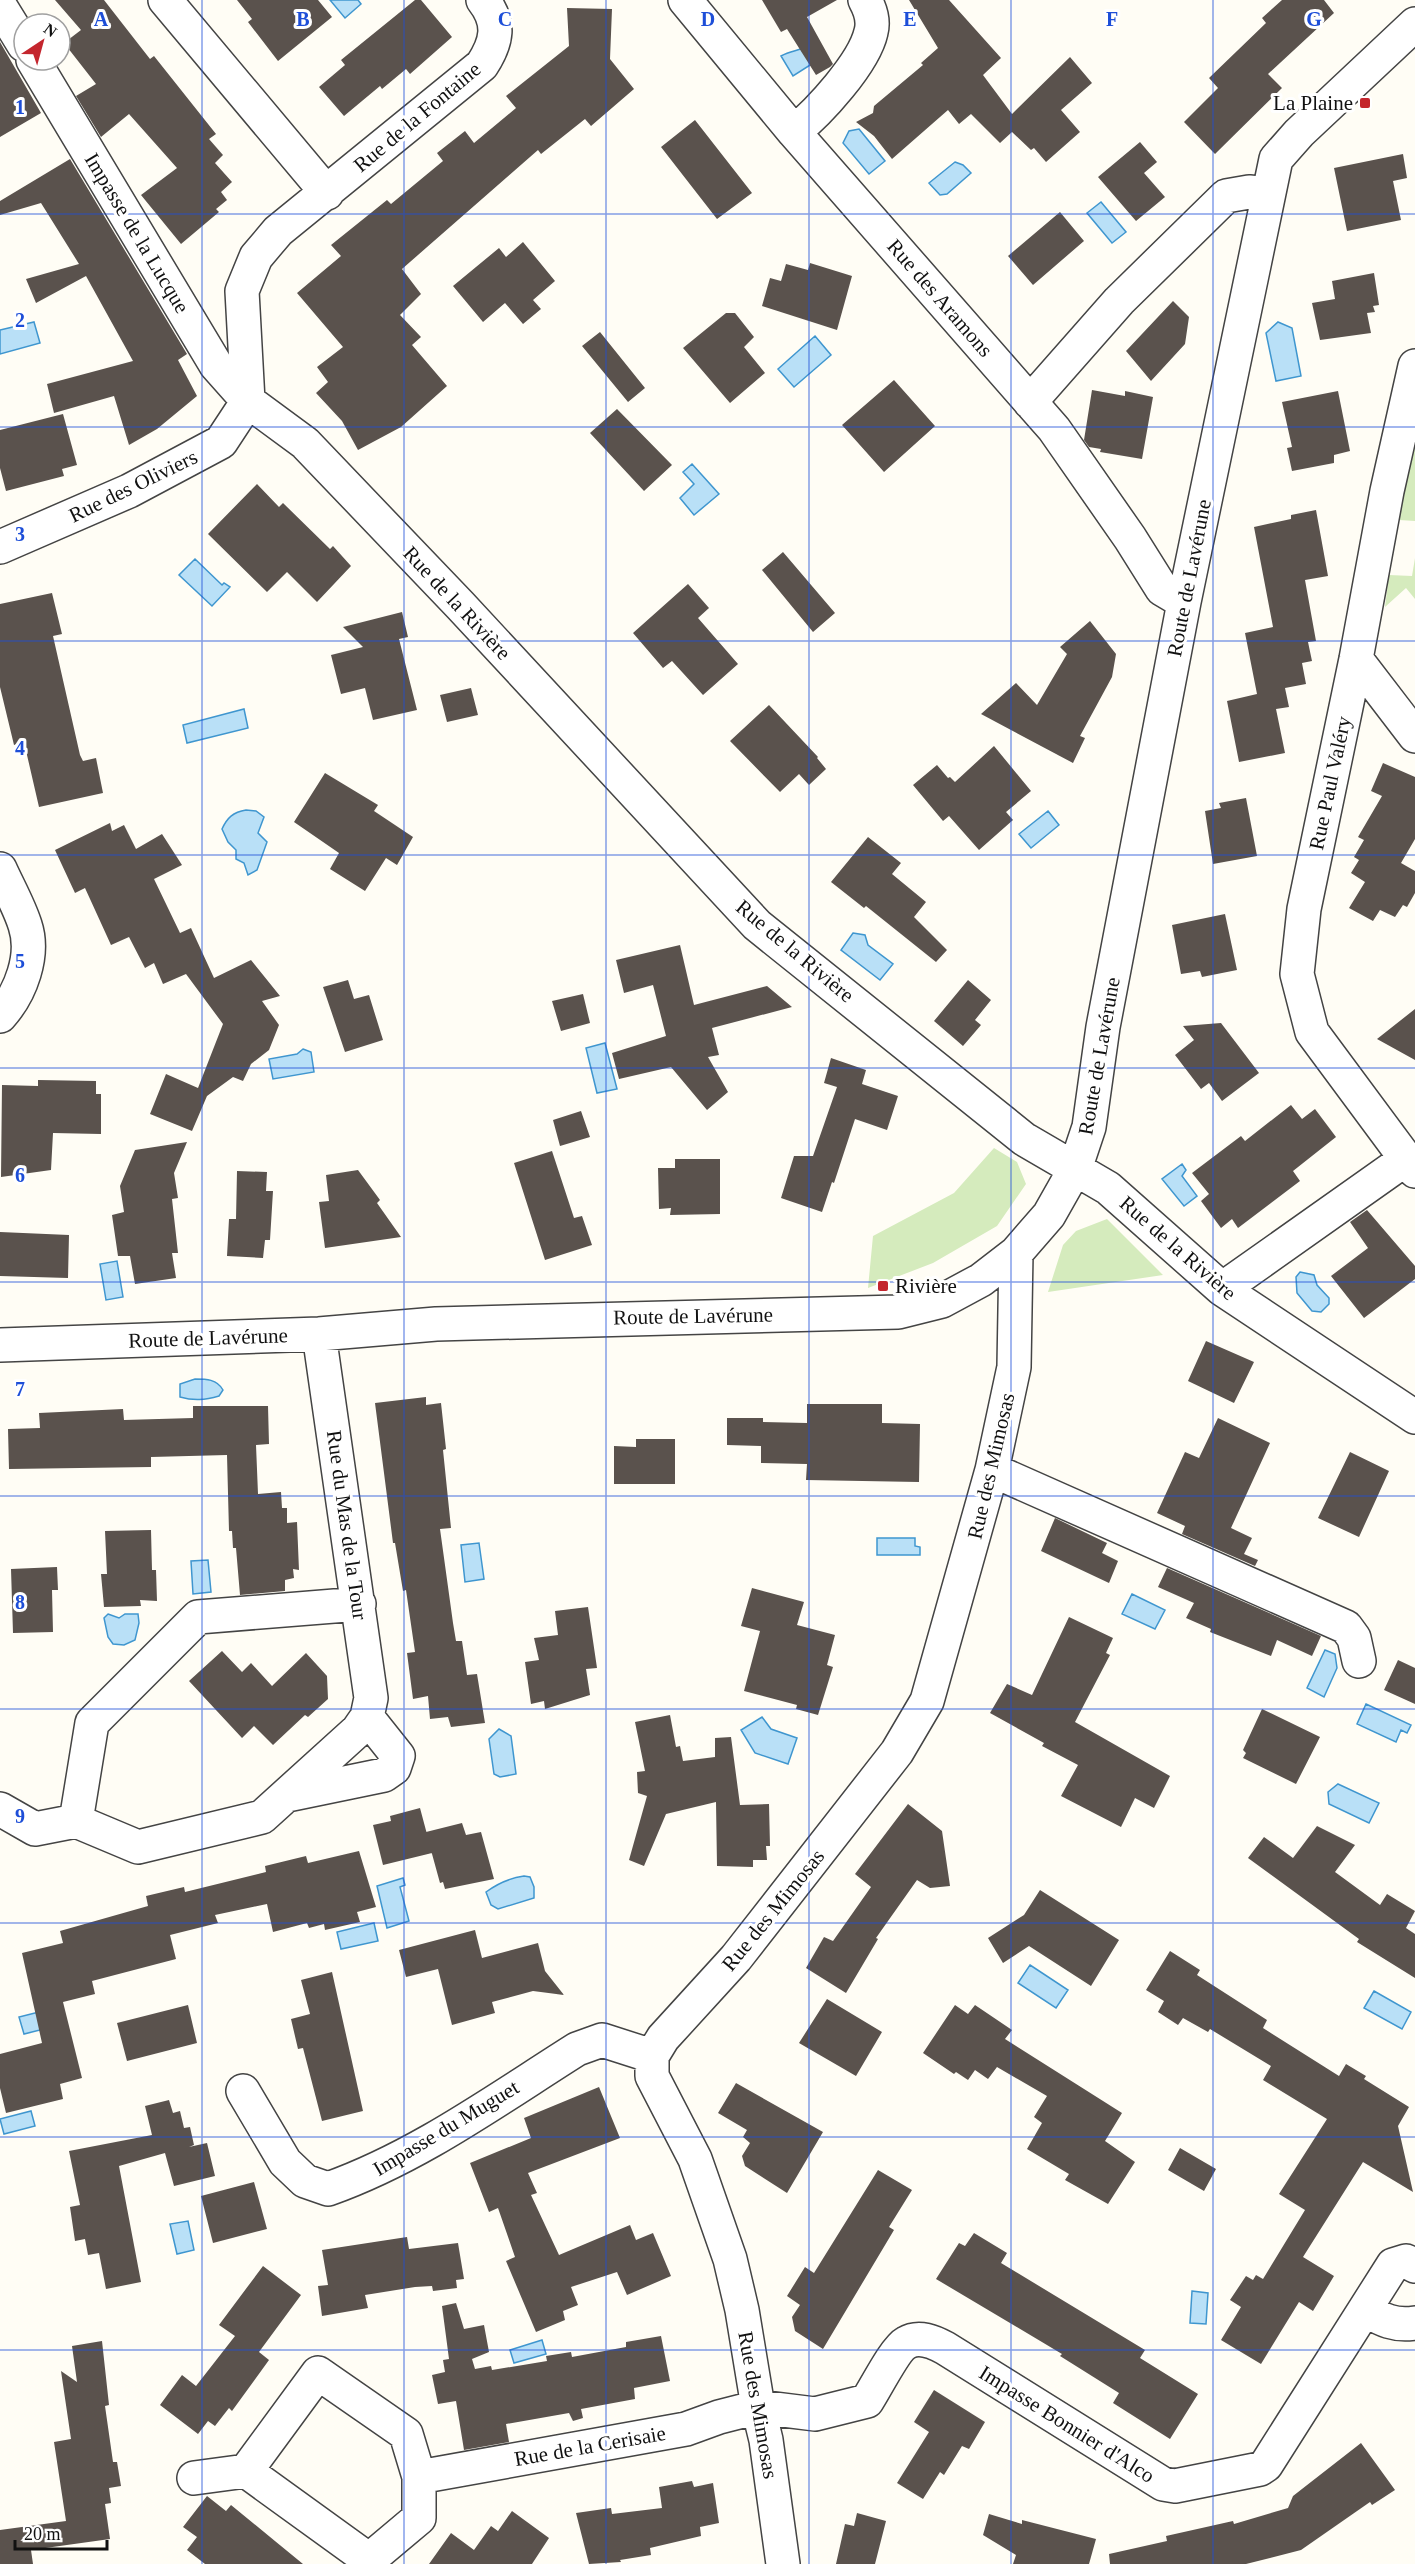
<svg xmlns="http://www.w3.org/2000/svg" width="1415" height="2564" font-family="'Times New Roman',serif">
<rect width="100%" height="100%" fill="#fffdf5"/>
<path fill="#d5ebbd" d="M1415,427V521L1399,520Z
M1415,558V599L1406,588L1385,607L1389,575L1412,576Z
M994,1148L1017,1162L1026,1184L997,1226L933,1263L868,1288L873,1236L954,1193Z
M1107,1219L1163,1275L1048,1292L1063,1245L1076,1231Z"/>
<path fill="#b9e0f7" stroke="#3f96cf" stroke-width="1.5" d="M330,0H358L361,4L345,18Z
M806,47L818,60L793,76L781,56C790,51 797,51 806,47Z
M859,129L885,161L869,174L843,143L849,131Z
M955,162L963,165L971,173L947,194L940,195L929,183Z
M1101,202L1126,232L1112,243L1087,213Z
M34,322L40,343L0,354V330Z
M1278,322L1292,328L1301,376L1276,381L1266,333Z
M815,336L831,355L794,387L778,369Z
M692,464L719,494L694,515L680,498L694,484L683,472Z
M195,559L222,585L224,583L230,587L212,606L179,575Z
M244,709L248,728L187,743L183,725Z
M246,810L256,811L264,817L258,833L267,842L257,870L248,875L244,863L236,859V850L228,842L222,829C227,818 233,812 246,810Z
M1048,811L1059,825L1031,848L1019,834Z
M853,933L865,935L868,945L893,964L880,980L841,950Z
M605,1043L617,1089L597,1093L586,1048Z
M303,1049L311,1052L314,1072L273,1079L269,1059L297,1054Z
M1182,1164L1186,1170L1182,1176L1197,1196L1184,1206L1162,1179Z
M117,1261L123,1297L106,1300L100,1264Z
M1300,1272L1314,1275L1317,1285L1329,1298V1304L1321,1312L1312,1311L1297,1293L1296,1277Z
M195,1379C206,1379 217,1379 223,1390L219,1396C205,1400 194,1401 180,1397V1384Z
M877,1538H915V1546L920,1547V1555H877Z
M479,1543L484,1579L465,1582L461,1545Z
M208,1560L211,1592L193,1594L191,1561Z
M1132,1594L1165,1610L1155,1629L1122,1614Z
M108,1614L119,1618L125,1614H138L139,1623L135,1640L124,1645L113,1644L108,1637L104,1618Z
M1325,1650L1335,1654L1337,1668L1324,1697L1307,1688Z
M1366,1704L1411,1725L1407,1733L1401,1730L1396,1742L1357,1724Z
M762,1717L771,1729L797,1738L788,1764L755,1753L741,1730Z
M499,1729L511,1736L516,1774L500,1777L494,1774L489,1739Z
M1338,1784L1379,1803L1369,1823L1329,1804L1328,1792Z
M524,1876L530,1877L534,1887V1898L498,1909L491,1905L486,1892C497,1884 510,1878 524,1876Z
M403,1878L405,1885L400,1887L409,1921L387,1928L377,1886Z
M374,1923L378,1941L341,1949L337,1932Z
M1030,1965L1068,1990L1056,2008L1018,1983Z
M1374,1991L1411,2012L1402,2029L1364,2008Z
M55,2008L60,2025L24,2034L19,2017Z
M31,2111L35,2126L4,2134L0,2119Z
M188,2221L194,2250L177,2254L170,2224Z
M1192,2291L1208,2293L1206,2324L1190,2323Z
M542,2340L546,2354L514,2363L510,2350Z"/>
<path fill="#5a524d" d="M55,0H104L150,59L154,56L216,134L209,139L223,155L215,163L232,182L221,192L227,200L216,209L219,212L181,244L141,195L177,168L129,114L101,137L76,96L96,84L64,43L81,30Z
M237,0H318L332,17L278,61L248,22L252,19Z
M415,0H421L452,37L410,74L406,69L382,89L380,86L344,116L319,87L345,65L341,60Z
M762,0H837L807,17L833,64L830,67L816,75L787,29L781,32Z
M909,0H949L1001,58L983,75L1012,114L1070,57L1092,83L1061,110L1080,132L1046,162L1034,148L1031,150L1012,132L1000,143L971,114L959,124L948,110L892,159L874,136L856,122L873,113L874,106L923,65L921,63L938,48Z
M1282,0H1324L1334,13L1268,74L1282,88L1215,154L1184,122L1218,88L1209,78L1266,23L1262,18Z
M567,8L612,9L610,59L634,89L591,126L585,119L541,154L538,150L402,269L421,294L400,315L421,337L412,345L447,386L401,427L358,450L342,421L316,393L328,382L317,367L343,347L297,293L341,256L331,245L387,200L391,204L443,161L437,153L465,131L474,143L516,108L506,96L569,46Z
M0,42L41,113L0,137Z
M695,120L752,193L717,219L661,147Z
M1140,142L1157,162L1144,173L1165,197L1136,221L1098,177Z
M1403,154L1407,178L1393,181L1401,220L1347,231L1334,168Z
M70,159L187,354L178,360L197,396L157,429L129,445L114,396L54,413L47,384L133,361L86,276L36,303L26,279L79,264L41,203L0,215V201Z
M1060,212L1084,241L1033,285L1008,256Z
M523,242L555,281L533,300L541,309L523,324L505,303L483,322L453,286L499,248L506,257Z
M810,263L852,276L837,330L762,306L770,278L781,281L786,264L808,270Z
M1374,273L1379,305L1373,306L1375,312L1367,313L1371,333L1320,340L1312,303L1335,299L1332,281Z
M1173,301L1189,317L1185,344L1151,381L1126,351Z
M726,313H735L754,337L744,347L765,373L730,403L683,348Z
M600,332L645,388L628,402L582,346Z
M894,380L935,426L884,472L842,425Z
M1092,390L1125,396V391L1153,397L1142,459L1100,452L1101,449L1089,447L1084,440Z
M1338,391L1350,451L1334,455V463L1292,471L1287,448L1292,447L1282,402Z
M617,409L672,465L644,491L590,433Z
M63,414L77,465L62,469L64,476L6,491L0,468V430Z
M257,484L279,507L283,503L330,549L333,546L351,566L317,602L287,572L267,592L208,534Z
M1316,510L1328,576L1305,580L1316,641L1308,642L1312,661L1302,663L1306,684L1285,688L1289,707L1276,709L1285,753L1239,762L1227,701L1257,694L1245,633L1273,627L1254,527L1291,519V515Z
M783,552L835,613L813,632L762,570Z
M688,584L709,608L698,618L738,664L703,695L672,661L663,668L633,633Z
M52,593L62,634L53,636L80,755L83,761L96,758L103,793L39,807L24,742L14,745L0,687V604Z
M402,612L408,637L399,639L417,710L373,720L365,688L341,694L331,655L363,647L343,627Z
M1090,621L1116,654L1112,677L1080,736L1085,738L1073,763L981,714L1016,683L1037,705L1067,654L1060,647Z
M471,688L478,715L447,722L440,695Z
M769,705L818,757L817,758L826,769L809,785L799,774L780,792L730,741Z
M994,746L1031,791L1006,812L1013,820L979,850L949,816L943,821L913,785L937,765L948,778L950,777L955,782Z
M1383,763L1415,777V839L1401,863L1415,871V893L1407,907L1403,905L1395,917L1380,910L1373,921L1349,908L1365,882L1351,873L1359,860L1354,857L1364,840L1358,837L1382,796L1371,791Z
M325,773L378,805L374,811L413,837L397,865L386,858L365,891L330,869L339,853L294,822Z
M1246,798L1257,856L1213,864L1205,811L1221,808L1219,803Z
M110,823L112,831L124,825L136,849L162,834L182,865L154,879L180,933L191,928L214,978L251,960L280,996L262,1001L279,1025L269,1050L251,1064L243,1081L233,1077L207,1096L192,1131L150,1114L166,1074L198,1088L223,1024L186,974L163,984L154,963L145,968L129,937L111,945L85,888L75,893L55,850Z
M868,837L901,863L892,874L926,902L914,917L947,950L936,962L866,906L864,908L831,882Z
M1225,914L1237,970L1202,977L1200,971L1181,974L1172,925Z
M680,945L694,1005L767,986L792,1007L712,1028L719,1055L708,1057L728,1092L707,1110L671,1067L619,1079L612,1053L666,1036L653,985L624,993L616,960Z
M348,980L354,999L369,995L383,1040L345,1052L323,987Z
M968,980L991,1000L975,1020L981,1025L963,1046L934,1021Z
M583,994L590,1023L561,1031L552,1001Z
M1415,1009V1060L1377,1039Z
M1221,1023L1259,1073L1222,1101L1209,1083L1201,1089L1175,1055L1194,1040L1183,1026Z
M831,1058L866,1070L862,1084L898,1096L887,1130L855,1119L834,1183L832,1182L822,1212L781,1198L794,1156H813L837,1087L824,1083Z
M38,1080L96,1081V1094H101V1134L53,1133L51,1170L1,1177L2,1085L38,1086Z
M1291,1105L1302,1119L1315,1109L1336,1137L1293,1171L1300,1181L1238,1228L1232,1219L1221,1228L1201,1201L1209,1194L1192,1173L1241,1136L1245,1141Z
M581,1111L590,1137L560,1146L553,1120Z
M187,1142L174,1173L178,1198L172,1199L178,1253H172L176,1278L135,1284L130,1256H118L112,1215L124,1212L120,1186L135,1150Z
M552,1151L574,1218L582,1216L592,1245L545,1260L514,1163Z
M675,1159H720V1214L670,1215L671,1208L659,1209L658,1168H675Z
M358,1170L380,1200L377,1203L401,1237L325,1248L319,1202L329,1201L326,1175Z
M237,1171L267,1172L266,1191H273L270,1240H265L263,1258L227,1256L229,1219H236Z
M1367,1210L1415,1266V1279L1364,1318L1331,1276L1368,1248L1350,1222Z
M0,1232L69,1235L68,1278L0,1276Z
M1206,1341L1254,1362L1234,1403L1188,1381Z
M426,1397V1405L441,1403L446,1449L443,1450L451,1528L440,1529L453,1623L456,1641H462L467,1675L477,1674L485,1723L451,1727L448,1717L430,1719L428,1696L413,1699L407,1653L415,1652L406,1590L403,1591L395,1543H393L375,1403Z
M807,1404H882V1423L920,1424L919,1482L806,1480L807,1464L761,1463V1446L727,1445V1418H763V1422L807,1423Z
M193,1406H268L269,1444L256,1445L258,1494L281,1492L282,1508H287V1523L297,1522L299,1570L293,1569L294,1578L285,1580V1591L240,1595L236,1548H233L232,1531H229L227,1455L151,1457V1467L9,1469L8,1429L40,1428L39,1413L123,1409L124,1420L193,1418Z
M1218,1418L1270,1443L1231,1528L1252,1538L1244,1554L1258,1560L1255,1566L1182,1534L1185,1526L1157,1513L1185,1452L1199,1458Z
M636,1439H675V1484H614V1446L636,1447Z
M1350,1452L1389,1471L1359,1537L1318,1518Z
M1055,1518L1107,1543L1102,1553L1118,1561L1109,1583L1041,1551Z
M151,1530L152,1570H156L157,1601L140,1600L141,1606L104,1607L101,1574H107L105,1531Z
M57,1567L58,1590H52L53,1632L13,1633L11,1569Z
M1167,1568L1321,1636L1312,1656L1277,1640L1271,1656L1210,1632L1211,1629L1186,1618L1194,1603L1158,1587Z
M752,1588L804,1602L797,1625L835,1635L827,1665L833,1667L818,1715L796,1709L797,1705L744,1691L760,1631L741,1626Z
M588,1607L597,1668L586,1669L590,1695L545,1709L544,1701L531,1704L525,1662L539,1660L534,1638L558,1635L555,1611Z
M1069,1617L1113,1638L1106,1653L1110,1655L1075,1722L1170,1776L1154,1808L1135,1798L1121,1827L1061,1796L1078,1765L1042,1746L1044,1743L990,1713L1007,1684L1032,1695Z
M222,1651L242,1672L251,1663L272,1686L306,1653L327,1676L328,1699L308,1717L305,1715L273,1745L254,1726L242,1738L189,1681Z
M1398,1660L1415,1668V1704L1384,1690Z
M1262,1709L1320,1737L1296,1784L1243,1758L1246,1753L1243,1750Z
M670,1715L676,1747L680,1746L683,1761L715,1757V1738L731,1737L740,1805L769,1804L770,1846H766L767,1860H753V1867L717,1866L716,1802L666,1814L644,1866L629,1860L647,1796L638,1793L637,1772L645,1771L635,1722Z
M908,1804L942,1831L950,1886L930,1888L917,1880L876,1938L878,1939L846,1993L806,1968L824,1937L833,1941L871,1887L855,1874Z
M420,1808L432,1853L383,1865L373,1825L391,1821L390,1816Z
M462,1823L466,1835L481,1832L494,1879L445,1889L443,1882L440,1883L426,1832Z
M1317,1826L1355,1845L1335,1872L1380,1905L1387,1894L1415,1911L1406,1928L1415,1934V1978L1357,1942L1359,1939L1248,1858L1264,1837L1293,1858Z
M359,1851L376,1907L357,1912L360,1922L325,1930L324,1924L309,1928L307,1923L273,1932L267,1904L215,1915L218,1923L170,1935L176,1959L92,1981L95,1994L63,2002L82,2078L60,2084L63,2099L6,2113L0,2088V2054L42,2043L22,1953L63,1943L60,1931L148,1906L146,1896L184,1887L185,1892L266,1872L265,1866L306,1856L308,1863Z
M1040,1890L1119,1940L1091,1986L1029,1946L1003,1963L988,1938L1024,1915Z
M475,1930L482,1958L538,1943L545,1971L564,1995L533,1991L492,2002L495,2013L452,2025L438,1969L406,1977L399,1950Z
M1170,1951L1200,1970L1197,1975L1267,2020L1263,2028L1339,2076L1346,2064L1366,2076L1364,2079L1409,2107L1398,2126L1413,2192L1363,2162L1303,2257L1334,2276L1313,2311L1299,2302L1261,2364L1221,2340L1241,2307L1230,2300L1246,2276L1253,2280L1256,2275L1263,2279L1305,2210L1279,2194L1327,2119L1263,2080L1271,2066L1210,2029L1208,2032L1183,2018L1178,2025L1158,2012L1164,2001L1146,1990Z
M332,1972L363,2111L322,2121L303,2048L298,2049L291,2019L310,2014L301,1980Z
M827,1999L882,2032L856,2076L799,2043Z
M188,2005L197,2043L127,2061L117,2023Z
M955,2005L968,2014L975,2005L1012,2030L1005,2039L1122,2113L1105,2141L1135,2162L1108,2204L1065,2180L1069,2174L1027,2149L1042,2123L1034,2117L1047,2096L997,2067L988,2079L975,2070L968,2080L956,2072L954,2074L923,2053Z
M736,2083L823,2132L787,2193L745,2166L742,2156L750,2143L743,2137L747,2130L718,2113Z
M599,2087L620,2138L528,2173L537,2193L531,2195L559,2255L630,2225L636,2240L653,2233L671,2276L627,2295L617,2272L571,2287L578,2305L563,2311L565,2320L536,2332L506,2261L515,2257L498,2208L489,2212L470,2163L531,2138L524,2118Z
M169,2100L173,2113L180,2111L184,2128L190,2127L194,2145L189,2147L207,2143L215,2176L174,2186L165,2153L119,2166L141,2282L106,2289L99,2253L88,2255L85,2239L75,2241L70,2207L80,2205L69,2151L152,2135L145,2106Z
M1180,2148L1216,2169L1204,2191L1168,2170Z
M878,2170L912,2190L889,2227L894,2230L823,2349L795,2331L792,2317L800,2305L787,2296L805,2267L814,2273Z
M254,2182L267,2229L213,2243L201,2196Z
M974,2233L1007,2253L1001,2263L1145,2350L1140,2358L1198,2394L1170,2439L1113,2403L1119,2393L1060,2356L1062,2354L936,2279L959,2243L965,2246Z
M407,2237L409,2249L458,2243L464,2279L456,2280L457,2288L433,2291L432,2286L415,2287L365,2295L368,2308L322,2316L318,2286L328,2285L322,2250Z
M263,2266L301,2295L259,2352L269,2360L232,2411L229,2408L215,2426L208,2421L198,2434L160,2405L182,2375L196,2386L235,2336L219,2325Z
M456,2303L464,2329L484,2325L489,2352L472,2359L475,2369L491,2366L492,2370L547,2361L546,2356L571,2352L572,2357L626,2347V2342L661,2336L670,2381L634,2388L635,2399L581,2409L583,2418L573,2421L569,2413L506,2424L509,2442L464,2450L456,2401L438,2404L432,2375L445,2372L443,2360L449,2359L442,2306Z
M102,2341L109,2405L105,2406L113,2462H117L121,2486L109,2488L111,2503L105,2504L110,2539L31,2550L33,2564H0V2530L66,2521L54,2442L71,2439L61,2371L77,2382L72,2346Z
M934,2390L985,2422L969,2449L962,2446L944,2475L940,2472L923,2499L897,2483L929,2432L914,2422Z
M1361,2443L1395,2490L1372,2505L1370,2502L1301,2550L1246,2564H1110L1109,2554L1167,2541L1166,2536L1233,2521L1234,2524L1288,2508L1293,2496Z
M692,2481L694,2487L713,2483L719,2523L700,2527L701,2536L650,2548L651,2555L620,2560L621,2562L589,2564L576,2513L611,2508L612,2514L662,2508L659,2487Z
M207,2496L226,2511L231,2505L303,2564H205L187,2550L197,2537L183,2527Z
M512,2511L549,2538L532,2564H429L451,2533L474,2550L491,2526L498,2531Z
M857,2513L886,2521L875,2564H836L845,2524L854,2526Z
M989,2514L1022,2524V2520L1096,2539L1089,2564H1013L1016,2555L983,2535Z"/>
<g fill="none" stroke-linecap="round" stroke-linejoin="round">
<defs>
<path id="minor" d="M165,0L327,193
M685,0L794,132L1054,429L1130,538L1162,589L1184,602
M0,6L24,45
M33,60L216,365L248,401L305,443L460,605L757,925L1024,1139L1108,1188L1222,1289L1415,1417
M794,132C819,112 864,63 871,32C874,21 870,9 865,0
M1415,366L1387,491L1356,659L1304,909L1297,974L1312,1032L1415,1171
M248,401L242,291L256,257L278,231L482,65C497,42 501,23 483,0
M1030,402L1119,301L1226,196L1249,192L1268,194
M0,547L129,491L221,442L248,401
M1356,659L1415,736
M0,869C8,887 19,906 25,925C35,955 21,993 0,1016
M1222,1289L1406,1159
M0,1345L319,1334L436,1324L898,1312L942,1301L981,1280L1016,1253L1049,1215L1075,1169L1089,1127L1103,1027L1184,602L1276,159L1299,133L1415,24
M992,1470L1346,1627L1354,1638L1359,1661
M287,1795L384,1775L394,1768L398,1756L367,1717
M0,1809L35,1829L76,1821L138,1847L262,1817L358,1730L367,1717L371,1698L319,1334
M76,1821L92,1723L198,1617L359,1604
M243,2091L285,2162L305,2181L328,2189C418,2157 496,2100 577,2049L602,2040L652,2056
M1365,2310C1383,2320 1394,2326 1415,2323
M419,2477V2518L369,2560L246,2471L318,2373L406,2434L419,2477L686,2429L719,2417L758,2407L815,2414L867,2401C875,2389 895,2349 906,2343C919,2335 934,2342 945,2348L1163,2484L1175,2486L1260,2469L1266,2465L1393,2265L1406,2261L1415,2266
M194,2478L246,2471
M783,2564L766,2440L758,2407L742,2310L730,2259L695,2159L652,2076V2056L663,2038L736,1958L897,1752L927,1701L992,1470L1014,1367L1016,1253"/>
</defs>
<use href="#minor" stroke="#444" stroke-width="36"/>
<use href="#minor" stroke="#fff" stroke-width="33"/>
</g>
<path fill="none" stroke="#1d4ed8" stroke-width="1.5" stroke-opacity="0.55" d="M202,0V2564M404,0V2564M606,0V2564M809,0V2564M1011,0V2564M1213,0V2564M0,214H1415M0,427H1415M0,641H1415M0,855H1415M0,1068H1415M0,1282H1415M0,1496H1415M0,1709H1415M0,1923H1415M0,2137H1415M0,2350H1415"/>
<g fill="#c4262e" stroke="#fff" stroke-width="2">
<rect x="1359" y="97" width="12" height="12" rx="3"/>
<rect x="877" y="1280" width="12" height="12" rx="3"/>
</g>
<g text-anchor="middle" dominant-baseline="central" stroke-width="6" stroke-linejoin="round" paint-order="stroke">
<g font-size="21" fill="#111" stroke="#fff" text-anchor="end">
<text x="1353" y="103">La Plaine</text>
<text x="895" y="1286" text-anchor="start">Rivière</text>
</g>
<g font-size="21" fill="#111" stroke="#fff">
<text transform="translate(417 117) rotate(-40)">Rue de la Fontaine</text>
<text transform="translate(137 233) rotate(59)">Impasse de la Lucque</text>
<text transform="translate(940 298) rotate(49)">Rue des Aramons</text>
<text transform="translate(133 486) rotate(-26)">Rue des Oliviers</text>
<text transform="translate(1189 578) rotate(-79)">Route de Lavérune</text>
<text transform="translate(457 603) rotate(47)">Rue de la Rivière</text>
<text transform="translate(1330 783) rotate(-78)">Rue Paul Valéry</text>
<text transform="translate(795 951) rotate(40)">Rue de la Rivière</text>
<text transform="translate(1099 1056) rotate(-80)">Route de Lavérune</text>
<text transform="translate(1178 1248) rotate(41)">Rue de la Rivière</text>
<text transform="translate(693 1316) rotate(-1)">Route de Lavérune</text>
<text transform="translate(208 1338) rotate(-2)">Route de Lavérune</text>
<text transform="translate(991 1466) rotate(-77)">Rue des Mimosas</text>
<text transform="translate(347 1525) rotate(82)">Rue du Mas de la Tour</text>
<text transform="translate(773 1910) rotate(-51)">Rue des Mimosas</text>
<text transform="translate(446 2128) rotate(-31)">Impasse du Muguet</text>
<text transform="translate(758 2405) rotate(80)">Rue des Mimosas</text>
<text transform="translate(1067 2424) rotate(32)">Impasse Bonnier d'Alco</text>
<text transform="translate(590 2446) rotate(-10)">Rue de la Cerisaie</text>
</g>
</g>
<g font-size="20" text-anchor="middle" font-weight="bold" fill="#1d4ed8" stroke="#fff" stroke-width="6" stroke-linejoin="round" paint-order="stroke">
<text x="101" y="26">A</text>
<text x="303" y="26">B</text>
<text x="505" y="26">C</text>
<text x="708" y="26">D</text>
<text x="910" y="26">E</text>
<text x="1112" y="26">F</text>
<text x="1314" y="26">G</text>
<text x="20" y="114">1</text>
<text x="20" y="327">2</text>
<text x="20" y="541">3</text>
<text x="20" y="755">4</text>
<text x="20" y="968">5</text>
<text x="20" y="1182">6</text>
<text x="20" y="1396">7</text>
<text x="20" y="1609">8</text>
<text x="20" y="1823">9</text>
</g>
<g transform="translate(42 42) rotate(36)"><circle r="28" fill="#ffffff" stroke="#a0a0a0" stroke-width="1.5"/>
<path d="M0-4.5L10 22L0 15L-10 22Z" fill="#c4262e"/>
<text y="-9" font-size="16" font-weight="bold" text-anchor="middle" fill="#111111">N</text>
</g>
<path d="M15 2540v9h92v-9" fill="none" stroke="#111111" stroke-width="3"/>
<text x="24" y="2540" font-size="18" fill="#111111" stroke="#ffffff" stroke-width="4.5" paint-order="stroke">20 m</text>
</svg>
